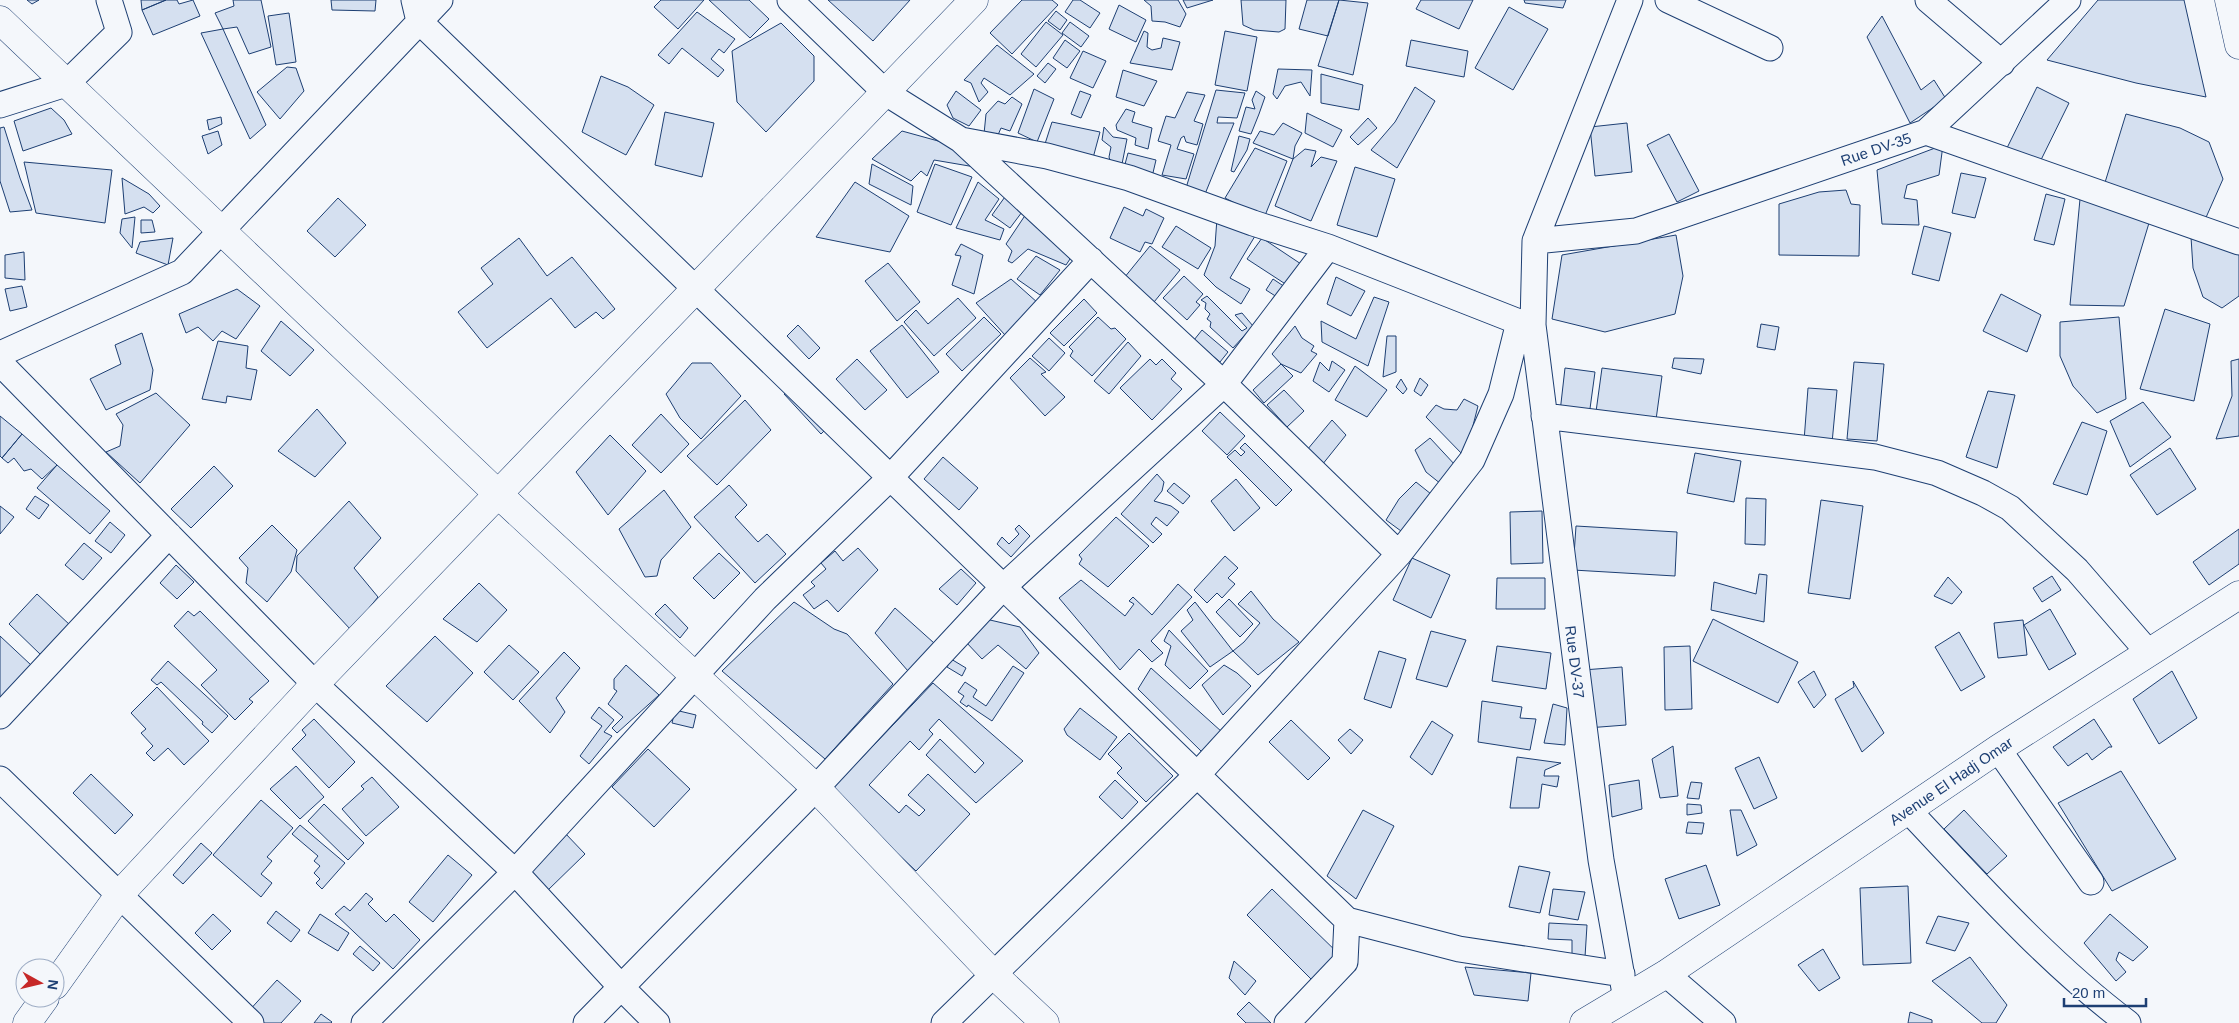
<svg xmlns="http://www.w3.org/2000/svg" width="2239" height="1023" font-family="Arial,sans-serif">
<rect width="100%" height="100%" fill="#f4f7fb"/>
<path fill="#d5e0f0" stroke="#1d3f73" d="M27,0H39L32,4Z
M141,0H166L142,10Z
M166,0H177L179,4L193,0L200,16L153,35L142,10Z
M233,0H261L271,47L249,54L237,27L223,29L215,13L234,6Z
M331,0H376L375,11L332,10Z
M661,0H704L678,29L654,7Z
M709,0H749L769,19L750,38Z
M828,0H910L873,41Z
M1022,0H1052L1058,5L1012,54L990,33Z
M1073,0H1080L1100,13L1090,28L1065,12Z
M1144,0H1178L1186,14L1180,27L1165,22L1152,21L1151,6Z
M1183,0H1213L1187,8Z
M1241,0H1286L1285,29L1279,32L1254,30L1243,25Z
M1307,0H1339L1328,36L1299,29Z
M1339,0L1368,3L1353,75L1318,66Z
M1421,0H1473L1459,29L1416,9Z
M1524,0H1566L1563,8L1525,3Z
M2098,0H2184L2206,97L2136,83L2047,60Z
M1119,5L1146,20L1136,42L1109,29Z
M1509,7L1548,29L1513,90L1475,68Z
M1056,11L1067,20L1060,30L1048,21Z
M697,12L735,39L724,53L719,49L711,59L724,70L718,77L682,48L669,64L658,55Z
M289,13L296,62L276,65L268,16Z
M1882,16L1921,90L1934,80L1946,99L1910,123L1867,37Z
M1046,22L1063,35L1036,67L1021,54Z
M1070,22L1089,36L1081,47L1062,33Z
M781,23L814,56V81L766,132L737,102L732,51Z
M223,29L266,125L250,139L201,33Z
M1144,31L1148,33L1147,47L1152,50L1161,48L1163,38L1180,42L1172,70L1130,63Z
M1225,31L1257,37L1247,91L1215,85Z
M1065,40L1080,51L1067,68L1053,58Z
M1411,40L1468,51L1464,77L1406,66Z
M997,45L1034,74L1010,95L984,78L981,83L988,92L979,102L971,83L964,80Z
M1083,51L1106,61L1093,88L1070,78Z
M1048,63L1056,69L1045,83L1037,76Z
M287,67L296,68L304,91L280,119L257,92Z
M1278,69L1312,70L1310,96L1301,82L1285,86L1277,99L1273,94Z
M1123,70L1157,81L1144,106L1116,97Z
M1321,74L1363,85L1359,110L1321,103Z
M601,76L628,87L654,105L626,155L582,132Z
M1415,87L1435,101L1397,168L1371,150L1395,122Z
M2037,87L2069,103L2038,166L2006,150Z
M1034,89L1054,99L1037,142L1018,133Z
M1216,90L1245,93L1237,118L1218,117L1217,123H1234L1205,194L1186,188Z
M956,91L981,110L969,126L953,118L947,105Z
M1080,91L1091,95L1081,118L1071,114Z
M1256,91L1265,97L1259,114L1251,134L1239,131L1246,107L1255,109L1252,100Z
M1187,92L1205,95L1194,121L1203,124L1197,145L1186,142L1184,136L1181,138L1177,149L1194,154L1186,179L1162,175L1171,145L1158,141L1166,116L1175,118Z
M1012,97L1022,104L1010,131L1001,128L998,135L984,134L986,114L998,101L1005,104Z
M51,108L64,120L72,134L23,151L14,121Z
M1126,109L1135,112L1132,122L1152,128L1148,149L1135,145L1136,138L1117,130L1116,125Z
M665,112L714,123L702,177L655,165Z
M1307,113L1342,130L1333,147L1305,133Z
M2126,114L2180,128L2209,142L2223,179L2204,222L2103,189Z
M221,117L222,124L209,130L207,120Z
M1368,118L1377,128L1358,145L1350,137Z
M1052,122L1100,132L1093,158L1044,147Z
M1283,123L1302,133L1295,146L1293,159L1253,143L1260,131L1274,135Z
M1627,123L1632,172L1595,176L1590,127Z
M4,127L20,178L32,210L10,212L0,181V128Z
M1104,127L1113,137L1127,139L1122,164H1111L1109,157L1111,147L1102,140Z
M218,131L222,145L208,154L202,136Z
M902,131L949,144L975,167L934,160L927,176L921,171L911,181L872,159Z
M1669,134L1699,191L1677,202L1647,145Z
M1239,136L1250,139L1247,150L1234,172L1231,171Z
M1943,145L1939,175L1907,185L1904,198L1917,200L1919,225L1882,224L1877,170Z
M1255,148L1287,161L1264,218L1225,198Z
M1305,149L1316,151L1311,167L1321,157L1337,161L1311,221L1275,206L1293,159Z
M1128,153L1156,160L1152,177L1124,168Z
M24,162L112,170L105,223L36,213Z
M872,164L913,186L911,205L869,184Z
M935,164L972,177L951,225L917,212Z
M1355,167L1395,179L1377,237L1337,225Z
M1961,173L1986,178L1975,218L1952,213Z
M122,178L149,194L160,206L153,213L144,207L125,214Z
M855,182L909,216L890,252L816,237Z
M978,182L999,199L985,220L1004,229L1000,240L956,228Z
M1846,190L1851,204L1860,205L1859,256L1779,255V204L1819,192Z
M1007,194L1025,208L1010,228L992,215Z
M2046,194L2065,199L2054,245L2034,240Z
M338,198L366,225L335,257L307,231Z
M2080,199L2149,223L2124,306L2070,305Z
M1124,207L1143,216L1146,209L1164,218L1152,244L1145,242L1140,252L1110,238Z
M1028,211L1070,259L1066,265L1028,249L1012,263L1008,261L1012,251L1006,244Z
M135,217L132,248L120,233L122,219Z
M1217,218L1255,236L1230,278L1250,289L1241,304L1216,287L1204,275L1215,246Z
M141,220H152L155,232L141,233Z
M1176,226L1211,248L1198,269L1162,247Z
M1924,226L1951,233L1939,281L1912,274Z
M1676,235L1683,276L1675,314L1605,332L1552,319L1562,255Z
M2191,237L2239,254V296L2222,308L2203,297L2193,268Z
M173,238L168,265L136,253L140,242Z
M519,238L547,276L572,257L615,309L603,319L596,312L575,328L551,298L487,348L458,312L493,284L481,268Z
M1262,238L1304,266L1290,287L1247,259Z
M961,244L983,255L974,294L952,285L961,256L955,255Z
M1150,246L1180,270L1150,307L1120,283Z
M24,252L25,280L5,278V255Z
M1036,256L1060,270L1040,295L1017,279Z
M888,263L920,302L897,321L865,281Z
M1184,276L1203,294L1196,302L1200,305L1187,320L1163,298Z
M1336,277L1365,291L1351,316L1327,304Z
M1011,279L1038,303L1005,335L976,303Z
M1273,279L1288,289L1280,299L1266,290Z
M22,286L27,307L10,311L5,289Z
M237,289L260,306L236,339L222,331L213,341L198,327L186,333L179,314Z
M2001,294L2041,315L2027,352L1983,331Z
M1207,296L1242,331L1247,328L1235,315L1242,313L1253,326L1233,348L1210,327L1211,322L1207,319L1210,314L1205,309L1206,303L1201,300Z
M1374,297L1389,302L1368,366L1322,342L1321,321L1356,339Z
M958,298L976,318L934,356L904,322L916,310L928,324Z
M1084,299L1097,313L1064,346L1050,333Z
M2165,309L2210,324L2194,401L2140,389Z
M984,317L1001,334L962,371L946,354Z
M1098,317L1111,329L1115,328L1126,339L1092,376L1070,356L1073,351L1069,347Z
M2119,317L2126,399L2097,413L2073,386L2060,356V322Z
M281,321L314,350L290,376L261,351Z
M1761,324L1779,327L1775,350L1757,347Z
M798,325L820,348L809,359L787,336Z
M902,325L939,372L907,398L870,351Z
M1295,326L1302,338L1314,346L1311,351L1317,354L1301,373L1281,364L1272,354Z
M1202,330L1228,352L1220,362L1194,340Z
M142,333L153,370L150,390L106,410L90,379L121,364L115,345Z
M1387,336H1396V372L1383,377Z
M1049,338L1065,353L1049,371L1032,356Z
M218,341L248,346L246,368L257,370L251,400L227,396L226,403L202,399Z
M1128,342L1141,356L1109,394L1094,381Z
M1030,358L1046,372L1041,374L1065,397L1045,416L1010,378Z
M1674,358L1704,359L1701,374L1672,368Z
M857,359L887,390L865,410L836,379Z
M1150,359L1156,365L1162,359L1176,373L1171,379L1182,389L1152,420L1120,388Z
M2239,359V436L2216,439L2232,396L2231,361Z
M1332,361L1345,370L1329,392L1313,381L1320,362L1329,371Z
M1854,362L1884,364L1877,441L1847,439Z
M692,363H711L741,396L701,439L680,418L666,394Z
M1281,364L1293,376L1264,403L1253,390Z
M1355,366L1387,390L1367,417L1335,400Z
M1565,368L1595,372L1589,416L1560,412Z
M1602,368L1662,376L1655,427L1595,419Z
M1420,378L1428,385L1421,396L1414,391Z
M1401,379L1407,389L1403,394L1396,387Z
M791,388L827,428L821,434L784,394Z
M1808,388L1837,390L1832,443L1804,441Z
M1284,390L1304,411L1287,427L1267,405Z
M1988,391L2015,395L1997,468L1966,457Z
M156,393L190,425L140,483L106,452L120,446L123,425L116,414Z
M1464,399L1478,406L1465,457L1426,417L1436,405L1444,409L1457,410Z
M745,400L771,430L717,485L687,456Z
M2143,402L2171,437L2130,467L2110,421Z
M317,409L346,443L315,477L278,451Z
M1220,412L1245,436L1227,455L1202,431Z
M661,414L689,444L661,473L632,445Z
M0,416L22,434L2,458L0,456Z
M1332,420L1346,435L1322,465L1307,450Z
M2082,422L2107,431L2087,495L2053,484Z
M22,434L57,465L42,479L31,469L24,471L14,458L8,463L2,458Z
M610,435L646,471L608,515L576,472Z
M1430,438L1456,466L1441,484L1426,472L1415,450Z
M1245,443L1292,490L1276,506L1227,457L1235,450L1241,456L1245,452L1240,448Z
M2170,448L2196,489L2157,515L2130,475Z
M1695,453L1741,461L1734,502L1687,493Z
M943,457L978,488L959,510L924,479Z
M57,465L110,511L90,534L37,488Z
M214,466L233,486L191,528L171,509Z
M1157,474L1164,482L1162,491L1154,501L1171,506L1179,512L1167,526L1156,517L1151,524L1162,534L1153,543L1121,514Z
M1236,479L1260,508L1234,531L1211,501Z
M1416,482L1431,494L1401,531L1386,520L1399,499Z
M1174,483L1190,496L1183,504L1167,491Z
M729,485L747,505L735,517L758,542L767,534L786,554L755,583L694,517Z
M664,490L691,527L661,560L657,576L645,577L619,529Z
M35,496L49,505L39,519L26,509Z
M1746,498L1766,499L1765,545L1745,544Z
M1821,500L1863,506L1850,599L1808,593Z
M349,501L381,538L354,568L378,597L351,630L296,571L297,556Z
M0,506L14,517L0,534Z
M1542,511L1543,563L1511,564L1510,512Z
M1116,517L1149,546L1108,587L1079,564L1082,559L1079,555Z
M110,522L125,535L111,553L95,541Z
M272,525L297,550L291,572L267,602L246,583L248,568L239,558Z
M1019,525L1030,536L1011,557L997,544L1002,537L1009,544L1019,534L1015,529Z
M1576,526L1677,532L1675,576L1573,570Z
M2239,529V564L2209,585L2193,562Z
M84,543L102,558L83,580L65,565Z
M858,548L878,570L838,612L827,600L814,609L803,595L815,586L811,582L826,569L821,563L835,551L843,561Z
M719,553L740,573L714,599L693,578Z
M1225,556L1238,568L1228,578L1235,584L1222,598L1217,593L1207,603L1194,590Z
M1412,558L1450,575L1431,618L1393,600Z
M176,565L194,582L177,599L160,583Z
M961,569L976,583L957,605L939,589Z
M1759,574L1767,575L1764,622L1711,610L1714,582L1756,594Z
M2052,576L2061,590L2042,602L2033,588Z
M1948,577L1962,592L1952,604L1934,596Z
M1497,578H1545V609H1496Z
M1081,580L1125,616L1134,604L1129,601L1133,597L1152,615L1178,584L1192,597L1151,641L1163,653L1152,662L1139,649L1120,670L1059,598Z
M479,583L507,610L477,642L443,619Z
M1251,591L1273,619L1299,642L1258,675L1233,651L1244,642L1260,623L1238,604Z
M37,594L71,626L42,656L9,624Z
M1229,599L1253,624L1240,637L1216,612Z
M794,602L834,629L847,634L893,684L825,759L722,671Z
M1195,602L1233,651L1210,667L1181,631L1193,620L1187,610Z
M665,604L688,628L680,638L655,614Z
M895,608L934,643L908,671L875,633Z
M2050,609L2076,654L2049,670L2024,625Z
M188,611L194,616L200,611L269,681L249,699L253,702L235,720L201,685L217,670L174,626Z
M1713,619L1798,662L1778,703L1693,661Z
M990,620L1020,627L1039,653L1026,669L998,645L982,659L965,641Z
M2023,620L2027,655L1998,658L1994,623Z
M1169,630L1208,671L1190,689L1165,665L1171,646L1164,641Z
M1431,631L1466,640L1447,687L1416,679Z
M1959,632L1985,677L1961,691L1935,647Z
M0,636L31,665L0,698Z
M435,636L473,673L427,722L386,686Z
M509,645L539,672L513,700L484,672Z
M1497,646L1551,653L1546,689L1492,681Z
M1690,646L1692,709L1665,710L1664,647Z
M1379,651L1406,659L1391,708L1364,699Z
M564,652L580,668L556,698L565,712L550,733L519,701Z
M951,659L966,668L962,676L947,667Z
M168,661L228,716L212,733L202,724L203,722L161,682L157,685L151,680Z
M626,665L659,695L617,733L612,728L623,717L608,704L617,691L614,689V679Z
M1224,665L1237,673L1251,686L1223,715L1202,685Z
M1013,666L1024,673L992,721L968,705L967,707L960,702L964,696L958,692L965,682L977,690L973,697L986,706Z
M1622,667L1626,725L1587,728L1583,670Z
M1151,668L1222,732L1202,752L1138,689Z
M1814,671L1826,695L1814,708L1798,682Z
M2172,671L2197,718L2159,744L2133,699Z
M1853,681L1884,733L1862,752L1835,699L1854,687Z
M933,683L1023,761L976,803L926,755L940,739L975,773L984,763L939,719L929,730L933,734L919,750L910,741L869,785L899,813L906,805L919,816L925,810L908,795L928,774L970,814L916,871L831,790Z
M157,687L209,741L184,765L168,748L154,761L146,753L153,746L141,733L146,729L131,713Z
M1482,701L1522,707L1520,718L1536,719L1530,750L1478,742Z
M1553,704L1567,708L1565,745L1544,743Z
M599,707L614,720L604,732L612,736L589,764L580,756L602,726L591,718Z
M1080,708L1117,737L1100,760L1067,735L1064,729Z
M675,710L696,715L693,728L672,723Z
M314,719L355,762L329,788L292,749L306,735L302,730Z
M2094,719L2112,747H2109L2092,760L2087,753L2068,766L2053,747Z
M1291,720L1330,758L1308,780L1269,742Z
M1432,721L1453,735L1432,775L1410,757Z
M1350,729L1363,740L1351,754L1338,740Z
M1129,733L1173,776L1146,802L1117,773L1122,768L1108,754Z
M1673,746L1678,796L1660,798L1652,759Z
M648,749L690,789L654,827L612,787Z
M1517,757L1561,763L1545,770L1544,776H1559L1557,787L1542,784L1539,808H1510Z
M1759,757L1777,798L1754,809L1735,768Z
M296,766L324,797L300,819L270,789Z
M2121,771L2176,859L2112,891L2058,803Z
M91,774L133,815L115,834L73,793Z
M372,777L399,807L366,836L342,809L364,789L361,786Z
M1115,780L1138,802L1122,819L1099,797Z
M1639,780L1642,809L1612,817L1609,785Z
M1691,782L1702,783L1699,799L1687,798Z
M261,800L293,828L267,857L272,861L261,874L272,883L261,897L213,855Z
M324,804L364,843L348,860L308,821Z
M1687,804L1701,805L1702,813L1687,815Z
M1363,810L1394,826L1356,899L1327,876Z
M1730,810H1741L1757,845L1737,856Z
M1964,810L2007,856L1987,874L1944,829Z
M1688,822L1704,823L1702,834L1686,833Z
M300,825L345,863L322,889L316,883L320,879L314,873L320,866L314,861L318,856L292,834Z
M564,832L585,854L547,891L526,869Z
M201,843L212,853L183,884L173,875Z
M448,855L472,875L433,922L409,902Z
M1706,865L1720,905L1679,919L1665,879Z
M1519,866L1550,872L1540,913L1509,907Z
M1908,886L1911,963L1863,965L1860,888Z
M1272,889L1343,958L1317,985L1247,915Z
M1553,889L1585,892L1578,920L1549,915Z
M366,893L373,899L368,904L386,922L394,914L420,940L393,969L335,914L344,906L350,911Z
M276,911L300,930L291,942L267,923Z
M213,914L231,931L212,950L195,933Z
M320,914L349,933L338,951L308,933Z
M2110,914L2148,947L2133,961L2119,952L2116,960L2126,972L2116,981L2084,943Z
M1938,916L1969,923L1955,951L1926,943Z
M1549,923L1587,925L1585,957H1572V940L1548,939Z
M360,946L380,963L373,971L353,954Z
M1823,949L1840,978L1819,991L1798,965Z
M1970,957L2007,1005L1996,1023H1982L1932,981Z
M1234,961L1256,981L1245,995L1229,978Z
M1465,967L1531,973L1528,1001L1474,995Z
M277,980L301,1001L281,1023H258L247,1013Z
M1249,1002L1271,1023H1246L1237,1014Z
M1910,1012L1932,1020V1023H1908Z
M321,1014L332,1022L331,1023H314Z"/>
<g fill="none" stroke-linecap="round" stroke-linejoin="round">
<defs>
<path id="street" d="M414,0L419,21L1347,920L1459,949L1622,974
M790,0L886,93L961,140L1224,384L1399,554
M1668,0L1770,48
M1928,0L2002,63
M0,105L66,84L119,32L109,0
M1926,132L2068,0
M961,140L1047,156L1129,178L1253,223L1328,247L1519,322L1533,325
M1535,241L1636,231L1926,132L2239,242
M0,354L182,272L440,0
M0,363L315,684L515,872L622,988L657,1023
M1544,416L1875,457L1937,473L1983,493L2010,508L2077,570L2149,653
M0,716L169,535
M1998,749L2091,882
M0,779L251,1023
M1908,810C1977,883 2048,963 2128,1023
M1666,974L1723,1023
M1624,988L1601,860L1533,325L1535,241L1630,0
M364,1023L515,872L765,599L890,478L1091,260
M586,1023L816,788L1003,587L1224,384L1328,247
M944,1023L1197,775L1399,554L1472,460L1501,394L1519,322
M1287,1023L1345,962L1347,920"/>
<path id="secondary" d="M2229,0L2239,45
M0,20L499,495L816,788L993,974L1045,1023
M1584,1023L1666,974L1998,749L2239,595"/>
<path id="primary" d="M55,985L120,894L315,684L974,0
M27,1023L45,998"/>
</defs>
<use href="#street" stroke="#1d3f73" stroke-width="27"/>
<use href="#secondary" stroke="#1d3f73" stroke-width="29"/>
<use href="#primary" stroke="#1d3f73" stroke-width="29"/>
<use href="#street" stroke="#f4f7fb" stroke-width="25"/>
<use href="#secondary" stroke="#f4f7fb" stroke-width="28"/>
<use href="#primary" stroke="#f4f7fb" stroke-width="28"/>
</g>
<g text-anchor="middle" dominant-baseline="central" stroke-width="4" stroke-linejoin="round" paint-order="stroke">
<g font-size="15" fill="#1d3f73" stroke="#f4f7fb">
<text transform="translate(1876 149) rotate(-19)">Rue DV-35</text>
<text transform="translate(1575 662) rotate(83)">Rue DV-37</text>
<text transform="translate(1951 781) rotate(-34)">Avenue El Hadj Omar</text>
</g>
</g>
<g transform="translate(40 983) rotate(98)"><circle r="24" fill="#f4f7fb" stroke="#9eadc5"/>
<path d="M0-4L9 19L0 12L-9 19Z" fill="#c62828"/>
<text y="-8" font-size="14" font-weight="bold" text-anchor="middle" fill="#1d3f73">N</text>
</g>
<path d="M2064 998v8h82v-8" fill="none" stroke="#1d3f73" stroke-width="2.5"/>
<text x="2072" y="998" font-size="15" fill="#1d3f73" stroke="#f4f7fb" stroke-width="4" paint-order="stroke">20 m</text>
</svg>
